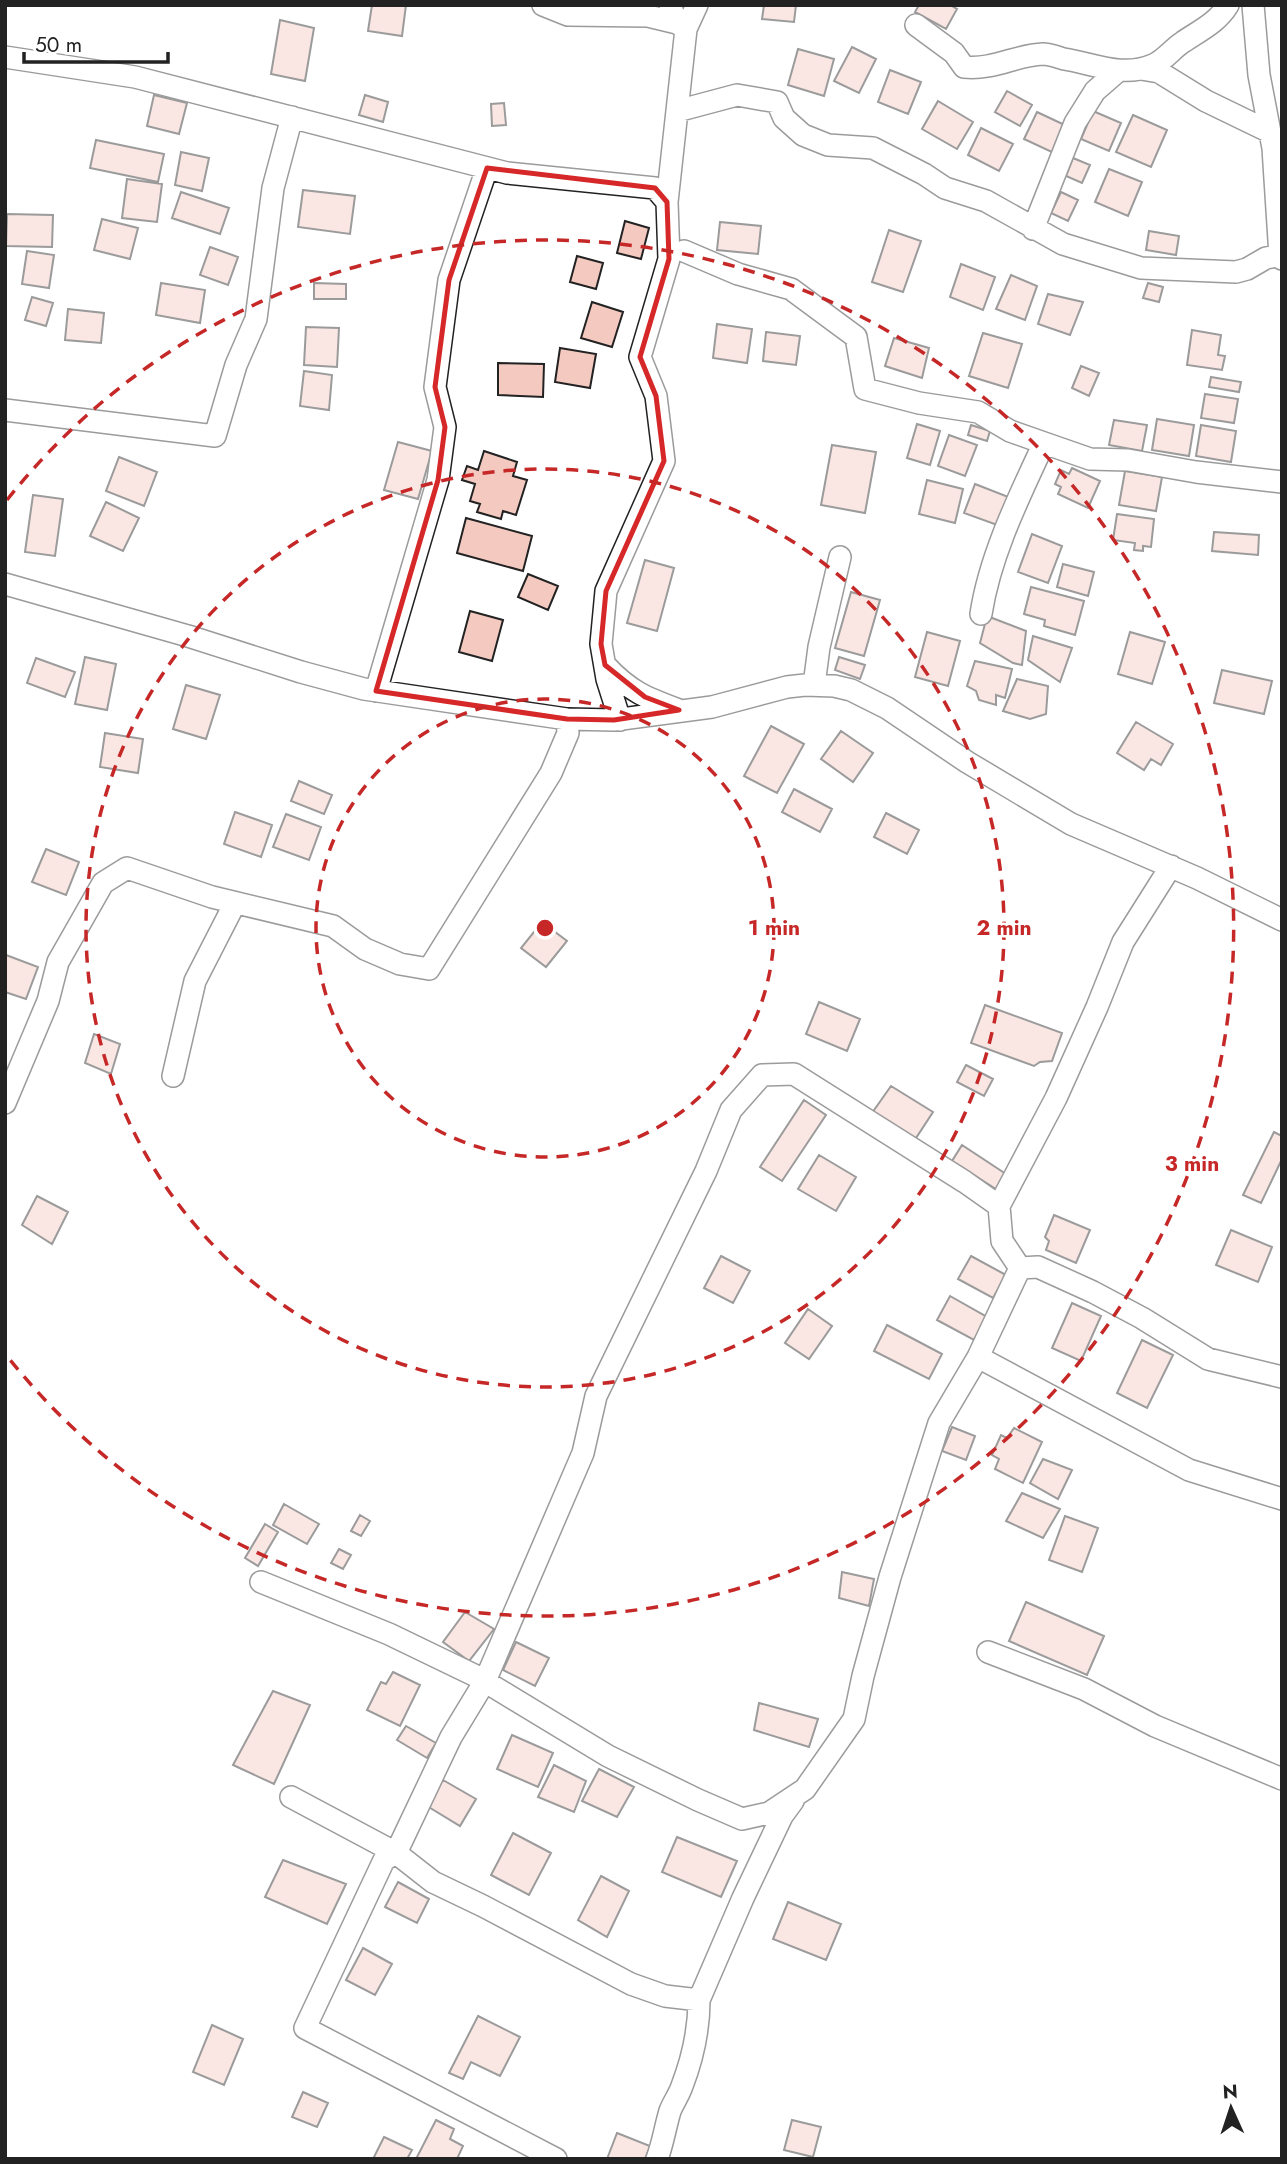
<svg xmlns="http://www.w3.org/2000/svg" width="1287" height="2164" font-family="Jost,sans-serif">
<rect width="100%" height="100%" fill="#fff"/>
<path fill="#f3c9c0" stroke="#222" stroke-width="2" d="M372,5H406L402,36L368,31Z
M764,5H796L794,22L762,19Z
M919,5H950L957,9L946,29L915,12Z
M280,20L314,28L305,81L271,74Z
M852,47L876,59L859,93L834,81Z
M798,49L834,59L824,96L788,85Z
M890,70L921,82L908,114L878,102Z
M1007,91L1032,105L1020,126L995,112Z
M154,95L187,103L179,134L147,126Z
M365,95L388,102L383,122L359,115Z
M938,101L973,122L957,149L922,129Z
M504,103L506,125L492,126L491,104Z
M1093,111L1121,123L1109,151L1081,139Z
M1037,112L1069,127L1056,154L1024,139Z
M1133,115L1167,130L1151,167L1116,152Z
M981,128L1013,144L999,171L968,155Z
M96,140L164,154L158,182L90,168Z
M181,152L209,158L202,191L175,185Z
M1073,158L1090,165L1082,183L1066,176Z
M1109,169L1142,182L1128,216L1095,202Z
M127,179L162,184L157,222L122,218Z
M303,190L355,196L350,234L298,227Z
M181,192L229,208L220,234L172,218Z
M1061,192L1078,200L1068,221L1051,213Z
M7,214L53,215L52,247L6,246Z
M102,219L138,228L130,259L94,250Z
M625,221L649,228L641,259L617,253Z
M720,222L761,226L758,254L717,250Z
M889,230L921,241L903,292L872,282Z
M1149,231L1179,236L1176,255L1146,250Z
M210,247L238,257L228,285L200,275Z
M27,251L54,255L49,288L22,284Z
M577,256L603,263L596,289L570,282Z
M961,264L995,277L983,310L950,297Z
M1011,275L1037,286L1025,320L996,309Z
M161,283L205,290L200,323L156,315Z
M314,283L346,284V299H314Z
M1148,283L1163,287L1159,302L1143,298Z
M1048,294L1083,302L1070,335L1038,324Z
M32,297L53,303L46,326L25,320Z
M592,302L623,312L612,347L581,338Z
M68,309L104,313L101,343L65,340Z
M717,324L752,329L747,363L713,358Z
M306,327L339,328L337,367L304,365Z
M1192,330L1221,335L1218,355L1225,356L1222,370L1187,365Z
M766,332L800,336L796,365L763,361Z
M983,333L1022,344L1008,388L969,376Z
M894,338L929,348L922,378L885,366Z
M560,348L596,354L590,388L555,382Z
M498,363L544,364L543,397L498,395Z
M1081,366L1099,373L1089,396L1072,388Z
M304,371L332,375L329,410L300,406Z
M1211,377L1241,382L1239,392L1209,387Z
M1205,394L1238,399L1234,423L1201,418Z
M1157,419L1194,425L1189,456L1152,450Z
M1114,420L1147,425L1142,451L1109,445Z
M917,424L940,431L930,465L907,458Z
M971,425L990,431L987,441L968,435Z
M1201,425L1236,431L1231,462L1196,456Z
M949,435L977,445L965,476L938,466Z
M398,442L432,451L418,499L384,490Z
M832,445L876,452L865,513L821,505Z
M484,451L517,462L513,476L527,480L516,515L503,511L501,519L477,512L480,504L470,501L475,484L462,480L467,466L478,470Z
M119,457L157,472L144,506L106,491Z
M1072,468L1100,481L1088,508L1058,494L1061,487L1055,484L1061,470L1069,474Z
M1125,471L1162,477L1156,511L1119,505Z
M927,480L963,489L955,523L919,514Z
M975,484L1011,498L1000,526L964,513Z
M33,495L63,499L55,556L25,552Z
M106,502L139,518L123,551L90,536Z
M1117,514L1154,519L1151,547L1143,546V551L1134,550L1135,543L1113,540Z
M466,518L532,536L523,571L457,553Z
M1214,532L1259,535L1258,555L1212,551Z
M1032,534L1062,546L1048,583L1018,572Z
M645,560L674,568L657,631L627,623Z
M1063,564L1094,572L1088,596L1057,587Z
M528,574L558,586L548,610L518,597Z
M1031,587L1084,601L1075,635L1044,626L1045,620L1024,614Z
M851,592L880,600L864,656L835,648Z
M470,611L503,620L492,661L459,652Z
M987,616L1026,631L1022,665L1013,663L980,643Z
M927,632L960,641L948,686L915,677Z
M1130,632L1165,642L1152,684L1118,674Z
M1033,636L1072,648L1060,682L1028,660Z
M85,657L116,664L107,710L75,704Z
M839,657L865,665L860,679L835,670Z
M36,658L75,672L65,697L27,683Z
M975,661L1012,669L1005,698L996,695V705L979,700L976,691L967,686Z
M1222,670L1272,681L1264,714L1214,703Z
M1017,679L1048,686L1046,714L1030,719L1003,711Z
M186,685L220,695L206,739L173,729Z
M1136,722L1173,744L1161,765L1151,759L1144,770L1117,753Z
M771,726L804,744L777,793L744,776Z
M841,731L873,753L853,782L821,759Z
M105,733L143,739L138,773L100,767Z
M299,781L332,795L324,814L291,801Z
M794,789L832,809L820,832L782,812Z
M235,812L272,825L261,857L224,844Z
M886,813L919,830L907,854L874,837Z
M286,814L321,827L309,860L273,847Z
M46,849L79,862L66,895L32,882Z
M542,922L567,941L546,967L521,948Z
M6,955L38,967L26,999L5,992Z
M819,1002L860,1019L847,1051L806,1034Z
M985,1005L1062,1033L1052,1061L1040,1062L1034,1066L971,1043Z
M94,1034L120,1044L111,1074L85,1063Z
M966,1065L993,1079L984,1096L957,1082Z
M891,1086L933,1112L916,1138L900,1134L872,1113Z
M804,1100L826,1115L782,1181L760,1167Z
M1274,1132L1282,1136V1159L1261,1203L1243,1195Z
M962,1145L1009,1176L999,1191L952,1161Z
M819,1155L856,1177L836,1211L798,1189Z
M37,1196L68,1212L52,1244L22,1225Z
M1054,1215L1090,1230L1076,1263L1046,1250L1049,1241L1045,1237Z
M1231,1230L1272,1247L1258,1282L1216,1265Z
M721,1256L750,1271L733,1303L704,1288Z
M971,1256L1006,1275L993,1298L958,1279Z
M950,1296L987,1317L974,1340L937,1320Z
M1072,1303L1101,1316L1081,1361L1052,1348Z
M808,1309L832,1326L809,1359L785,1343Z
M887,1325L942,1354L929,1379L874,1351Z
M1142,1340L1173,1355L1147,1408L1117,1393Z
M952,1427L975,1436L966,1460L942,1451Z
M1014,1428L1042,1442L1023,1483L995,1469L999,1459L992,1455L1001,1435L1007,1438Z
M1043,1459L1072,1470L1058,1499L1030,1483Z
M1022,1493L1060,1509L1043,1538L1006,1521Z
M284,1504L319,1524L307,1544L273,1525Z
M360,1515L370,1521L361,1536L351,1531Z
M1065,1516L1098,1528L1082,1572L1049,1560Z
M265,1524L278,1532L258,1566L245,1558Z
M339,1549L351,1555L343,1569L331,1563Z
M842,1572L874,1579L869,1606L839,1598Z
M1026,1602L1104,1636L1087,1675L1009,1641Z
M465,1612L494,1629L469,1661L443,1642Z
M516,1642L549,1658L535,1686L503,1670Z
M393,1672L420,1685L400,1726L367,1710L381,1682L386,1684Z
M273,1691L310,1705L274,1784L233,1765Z
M759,1703L818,1719L809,1747L754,1730Z
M406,1726L436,1743L427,1758L397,1740Z
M512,1735L553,1753L538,1787L497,1769Z
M554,1765L586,1781L574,1812L538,1797Z
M599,1769L634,1787L617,1817L582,1801Z
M443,1780L476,1799L460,1826L427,1806Z
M513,1833L551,1853L529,1895L491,1875Z
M677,1837L737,1861L721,1897L662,1872Z
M283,1860L346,1884L327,1924L265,1897Z
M601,1876L629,1891L607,1937L578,1920Z
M398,1882L429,1899L417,1923L385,1907Z
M788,1902L841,1924L826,1960L773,1939Z
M363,1948L392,1964L375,1995L346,1980Z
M478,2016L520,2037L500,2076L471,2062L463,2079L449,2073Z
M212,2025L243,2039L224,2085L193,2072Z
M303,2092L328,2103L317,2127L292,2117Z
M436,2120L454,2129L450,2139L463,2146L457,2159H416Z
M792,2120L821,2127L813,2157L784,2150Z
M617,2133L650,2146L645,2159H607Z
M384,2137L412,2150L407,2159H373Z"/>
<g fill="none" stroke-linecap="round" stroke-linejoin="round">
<defs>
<path id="minor" d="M543,5L568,15L648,16L677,23L670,5
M1253,5L1259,75L1273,148L1280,256L1282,259
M677,23L686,29L697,5
M916,25L954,53L964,67C995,70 1015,55 1043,54C1050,54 1057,57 1064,59C1095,64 1122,78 1153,65C1165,60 1172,49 1183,42C1199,31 1217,23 1228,5
M5,57L135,77L507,173L655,188L667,202L686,29
M1141,69L1159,72L1206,101L1270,132
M677,111L737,95L777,102L784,118L803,135L828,145L873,148L924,174L945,188L986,201L1063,244L1141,268L1236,272L1247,269L1266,258L1282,255
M1033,229L1075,123L1095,91L1118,71
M684,251L738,274L791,289L856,337L865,389L919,403L978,412L1010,431L1044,443C1019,497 990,555 981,614
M5,410L215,436L236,365L256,319L273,188L292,117
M1044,443L1090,459L1128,460L1196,472L1282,482
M5,584L188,636L301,672L364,689L567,719L614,720L712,707L787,687L805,685L834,686L851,690L887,708L967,762L1071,824L1197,878L1282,920
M606,666C630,692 647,698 679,710
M814,685L819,647L840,557
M376,691L438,480L445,427L435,387L449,280L487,168
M620,720L607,679L601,644L606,591L664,461L656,396L640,357L669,259L667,202
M173,1076L195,981L235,903
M5,1103L48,1001L58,962L103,883L127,868L212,897L333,926L365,949L400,964L429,969L551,773L568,733L567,719
M1020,1268L1038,1267L1093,1292L1142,1318L1208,1359L1282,1377
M978,1357L1189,1470L1282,1499
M261,1582L389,1634L476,1676L608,1756L698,1800L742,1819L769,1813L805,1789L854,1719L863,1676L890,1577L939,1423L978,1357L1020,1268L1002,1241L999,1206
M988,1652L1084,1689L1155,1726L1282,1779
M291,1797L396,1853L451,1737L485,1681L583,1453L596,1396L706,1171L731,1110L762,1075L794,1074L965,1182L999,1206L1056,1098L1097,1007L1123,942L1171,866
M556,2159L305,2028L384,1860L396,1853L433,1882L483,1906L631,1984L665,1996L699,2000L743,1898L782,1816L793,1801
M657,2159C663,2143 665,2128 670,2111C673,2103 679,2095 682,2086C692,2060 699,2028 699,2000"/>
</defs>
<use href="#minor" stroke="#222" stroke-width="24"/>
<use href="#minor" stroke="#fff" stroke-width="21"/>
</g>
<path d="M0 0H1287V2164H0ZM487,168L655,188L667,202L669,259L640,357L656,396L664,461L606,591L601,644L605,665L645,697L679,710L614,720L567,719L376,691L438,480L445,427L435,387L449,280Z" fill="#fff" fill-opacity=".55" fill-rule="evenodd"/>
<path fill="none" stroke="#d62828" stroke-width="5" stroke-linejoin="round" d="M487,168L655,188L667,202L669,259L640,357L656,396L664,461L606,591L601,644L605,665L645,697L679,710L614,720L567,719L376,691L438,480L445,427L435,387L449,280Z"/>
<g fill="none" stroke="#c62828" stroke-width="3.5" stroke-dasharray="12 9">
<circle cx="545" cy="928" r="229"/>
<circle cx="545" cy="928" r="459"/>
<path d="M7 500A688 688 0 1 1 7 1356"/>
</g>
<circle cx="545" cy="928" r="10" fill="#c62828" stroke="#fff" stroke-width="3.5"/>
<g font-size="21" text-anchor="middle" font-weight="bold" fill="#c62828" stroke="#fff" stroke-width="5" stroke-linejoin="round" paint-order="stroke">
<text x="774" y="935">1 min</text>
<text x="1004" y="935">2 min</text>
<text x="1192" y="1171">3 min</text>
</g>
<rect width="1287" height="2164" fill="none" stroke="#222222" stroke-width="14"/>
<g transform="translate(1231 2108) rotate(357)" stroke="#ffffff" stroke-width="5" paint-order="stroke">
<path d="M0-5L12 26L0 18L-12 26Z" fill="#222222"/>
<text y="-10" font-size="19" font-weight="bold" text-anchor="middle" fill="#222222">N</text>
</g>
<path d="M24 52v10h144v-10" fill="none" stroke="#222222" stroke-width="3.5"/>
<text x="35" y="52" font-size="21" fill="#222222" stroke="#ffffff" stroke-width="5" paint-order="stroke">50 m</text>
</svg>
